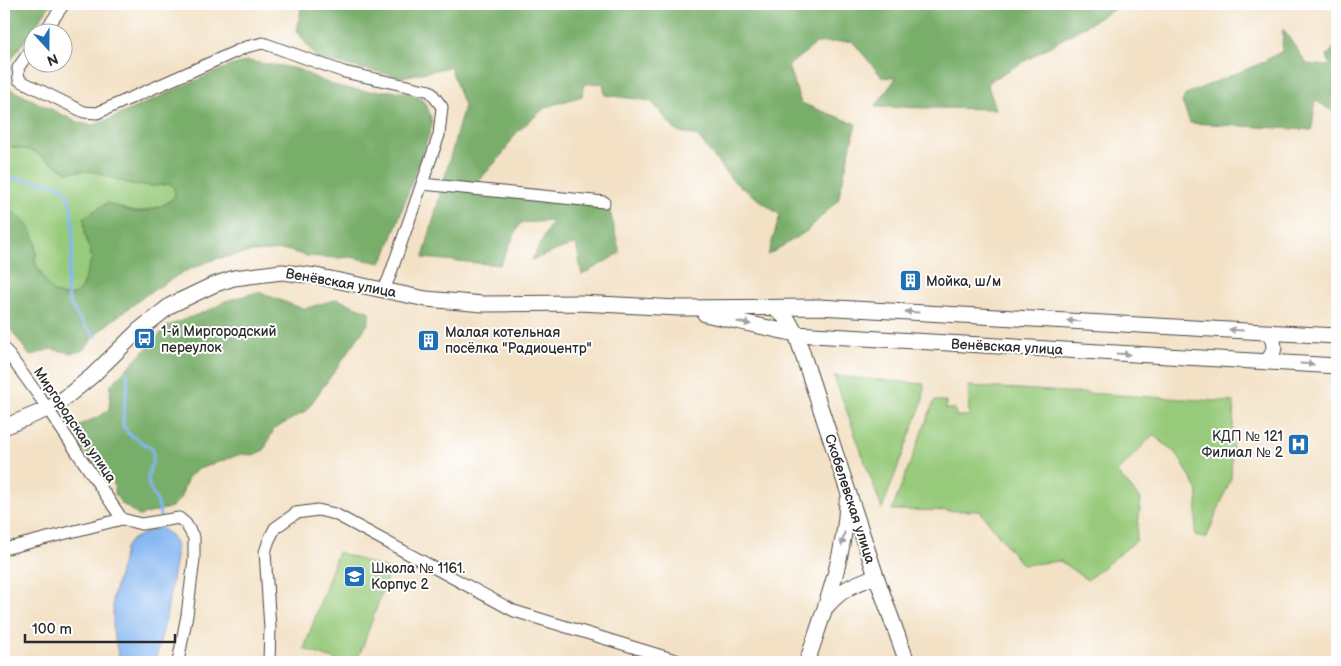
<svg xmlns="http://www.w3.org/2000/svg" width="1341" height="666" font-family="'Balsamiq Sans',sans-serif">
<rect width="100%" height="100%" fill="#fff"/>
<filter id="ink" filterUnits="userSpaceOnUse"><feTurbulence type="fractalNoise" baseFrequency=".02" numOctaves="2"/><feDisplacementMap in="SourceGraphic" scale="10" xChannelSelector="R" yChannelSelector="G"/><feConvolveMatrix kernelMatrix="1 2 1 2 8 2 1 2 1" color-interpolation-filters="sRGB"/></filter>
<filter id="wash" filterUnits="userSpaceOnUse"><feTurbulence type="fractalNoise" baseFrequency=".0096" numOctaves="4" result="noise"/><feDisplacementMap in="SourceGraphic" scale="20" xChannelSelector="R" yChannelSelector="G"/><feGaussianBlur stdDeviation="1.12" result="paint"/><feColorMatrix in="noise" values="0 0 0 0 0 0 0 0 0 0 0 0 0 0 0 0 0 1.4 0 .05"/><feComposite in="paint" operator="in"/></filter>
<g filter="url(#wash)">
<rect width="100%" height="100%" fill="#f3e1c5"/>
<path fill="#97ca7a" stroke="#617a52" d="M4,145L33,151L68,172L85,171L95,172L131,184L154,186L170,184L174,187L175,196L168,204L136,213L107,204L85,234L92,258L81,289L74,295L63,296L54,292L48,286L38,268L35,261L37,253L23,219L4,207Z
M834,376L924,384L923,400L882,509Z
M968,386L1234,402L1231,478L1206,539L1195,535L1198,491L1178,455L1153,435L1117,472L1141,500L1136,541L1087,580L1060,561L1022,565L980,511L892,510L934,401H946V409H955L956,416H969Z
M338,552L390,570L357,662H342L304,649Z"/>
<path fill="#79ae6a" stroke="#526c4a" d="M4,4H51L10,61H4Z
M302,4H1123L987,83L996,109L875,107L896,78L882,77L852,41L817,43L788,66L801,103L856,124L838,200L807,231L768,255L780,215L733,181L697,136L676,131L651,101L605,95L603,83L584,84L582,96L546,107L517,132L501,156L475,185L607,199L620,253L582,275L576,243L532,260L552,221L520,223L500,265L423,258L464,106L450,67L402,77L317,59L297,31Z
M1283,29L1307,64L1330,66L1327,55L1337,45V114L1315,100L1312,130L1190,123L1182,102L1186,94L1259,64L1282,51Z
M247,61C263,64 280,65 297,69C306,72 315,78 325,82C338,87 352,90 366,91C383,92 405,88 420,98C428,104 431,116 432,126L386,254L381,263L350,257L338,258L307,256L286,250L252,252L215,259L183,272L146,295L105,326L82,351L72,353L50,349L30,356L4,320V207L23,219L31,229L36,243L35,261L38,268L48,286L54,292L63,296L74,295L81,289L92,258L85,234L84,217L107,203C116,206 125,210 134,212C147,214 166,205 175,196L174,188L170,184L154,186L131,184L95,172L85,171L68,172L33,151L4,145V86L73,120L83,124L93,125L103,122L227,67Z
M258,292L304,309L337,299L370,312L368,324L306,411L274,429L264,450L253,455L241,454L199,469L188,477L180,499L172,507L139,516L121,503L115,494L114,483L82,449L77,427C88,420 100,418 109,409L111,385L168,326L214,308L225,301Z"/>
<path fill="#84b6f1" stroke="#58708e" d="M160,528L172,536L176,547V556L166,618L155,662H120L113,631V596L122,565L125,548L133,539L151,530Z"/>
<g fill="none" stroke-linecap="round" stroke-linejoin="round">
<path stroke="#84b6f1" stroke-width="3" d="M4,63L13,68
M4,177L55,184C58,186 62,187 65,190C74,201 74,240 72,254C70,268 65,282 68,296C72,312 84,326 96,337
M126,372C130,383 126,390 125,401C123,409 123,418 123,426L129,434L152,449C156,462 148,467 148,479C148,490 155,495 158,504C161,513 160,522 160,531"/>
</g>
</g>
<g filter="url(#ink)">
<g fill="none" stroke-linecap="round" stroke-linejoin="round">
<defs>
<path id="minor" d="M44,32L64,4
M32,48L18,68L19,80L84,112L97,113L246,47L263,43L344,72L430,91L442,107L439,135L389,278L383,291
M422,184L604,202
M4,348L41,399L122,519
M4,549L122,519L141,524L179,518L186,524L194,538V559L187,615L178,662
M269,662L270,628L265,552L269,540L275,528L296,513L318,510L335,514L514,611L682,662"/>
<path id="tertiary" d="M775,308L788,320L796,334L876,576L907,662
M705,314L796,334L1337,366
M1266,362C1276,352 1276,345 1269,332
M4,427L48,409L65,398L92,376L138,331L171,305L213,285L234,278L282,272L316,276L426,299L483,304L579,303L679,308L819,307L1337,336
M827,606C843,588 853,585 876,576
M807,662C824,610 845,558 847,502"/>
</defs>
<use href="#minor" stroke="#494642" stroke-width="13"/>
<use href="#tertiary" stroke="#494642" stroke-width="17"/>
<use href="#minor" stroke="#fff" stroke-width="11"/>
<use href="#tertiary" stroke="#fff" stroke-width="15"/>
</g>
<defs><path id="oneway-solid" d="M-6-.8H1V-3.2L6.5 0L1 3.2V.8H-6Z" transform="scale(1.25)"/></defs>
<g fill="#a0a0a0">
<use href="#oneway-solid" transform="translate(912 312) rotate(-177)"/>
<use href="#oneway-solid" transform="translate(1074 321) rotate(-177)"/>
<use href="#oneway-solid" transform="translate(744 323) rotate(12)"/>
<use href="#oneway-solid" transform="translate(1236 330) rotate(-177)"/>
<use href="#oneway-solid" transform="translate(1123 354) rotate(3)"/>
<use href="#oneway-solid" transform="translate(1307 364) rotate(3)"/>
<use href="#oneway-solid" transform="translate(843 539) rotate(103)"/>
</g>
</g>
<defs>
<symbol id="building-square" viewBox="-11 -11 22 22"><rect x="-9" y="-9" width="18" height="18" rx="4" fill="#1f6fb2" stroke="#fff"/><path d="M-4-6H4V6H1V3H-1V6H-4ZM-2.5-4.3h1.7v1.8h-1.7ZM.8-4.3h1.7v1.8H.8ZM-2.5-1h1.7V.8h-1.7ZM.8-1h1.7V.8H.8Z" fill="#fff"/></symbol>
<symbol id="bus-square" viewBox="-11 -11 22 22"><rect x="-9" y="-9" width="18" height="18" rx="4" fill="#1f6fb2" stroke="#fff"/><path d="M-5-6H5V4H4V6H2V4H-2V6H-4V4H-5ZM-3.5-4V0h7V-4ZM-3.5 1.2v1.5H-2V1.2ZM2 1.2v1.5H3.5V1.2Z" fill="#fff"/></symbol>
<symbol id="hospital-square" viewBox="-11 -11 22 22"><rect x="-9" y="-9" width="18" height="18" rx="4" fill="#1f6fb2" stroke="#fff"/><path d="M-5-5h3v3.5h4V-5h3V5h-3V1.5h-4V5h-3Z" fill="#fff"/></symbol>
<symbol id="school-square" viewBox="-11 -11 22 22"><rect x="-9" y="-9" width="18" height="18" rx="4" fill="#1f6fb2" stroke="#fff"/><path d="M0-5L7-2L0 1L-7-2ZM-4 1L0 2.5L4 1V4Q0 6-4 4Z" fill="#fff"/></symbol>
</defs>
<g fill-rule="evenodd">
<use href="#building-square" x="898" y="268" width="25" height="25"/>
<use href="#bus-square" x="132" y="326" width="25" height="25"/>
<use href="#building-square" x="416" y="328" width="25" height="25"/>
<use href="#hospital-square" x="1286" y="432" width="25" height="25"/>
<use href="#school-square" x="342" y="564" width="25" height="25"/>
</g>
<g text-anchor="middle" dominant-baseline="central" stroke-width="4" stroke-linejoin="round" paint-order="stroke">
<g font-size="14" fill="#2b2b2b" stroke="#fff" text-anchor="start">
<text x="926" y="281">Мойка, ш/м</text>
<text x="161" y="331">1-й Миргородский<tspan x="161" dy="16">переулок</tspan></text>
<text x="445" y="332">Малая котельная<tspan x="445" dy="16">посёлка "Радиоцентр"</tspan></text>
<text x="1283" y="436" text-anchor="end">КДП № 121<tspan x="1283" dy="16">Филиал № 2</tspan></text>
<text x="371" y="568">Школа № 1161.<tspan x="371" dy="16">Корпус 2</tspan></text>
</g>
<g font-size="14" fill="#2b2b2b" stroke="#fff">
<text transform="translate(341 283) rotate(10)">Венёвская улица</text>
<text transform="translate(1007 347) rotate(3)">Венёвская улица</text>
<text transform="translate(75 425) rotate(56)">Миргородская улица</text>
<text transform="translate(850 499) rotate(72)">Скобелевская улица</text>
</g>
</g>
<rect width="1341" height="666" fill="none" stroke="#fff" stroke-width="20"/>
<g transform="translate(48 48) rotate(159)"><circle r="24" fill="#ffffff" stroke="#aaaaaa"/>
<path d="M0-4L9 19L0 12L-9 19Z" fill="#1f6fb2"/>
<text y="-8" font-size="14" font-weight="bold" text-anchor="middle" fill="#2b2b2b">N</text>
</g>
<path d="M25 634v8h150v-8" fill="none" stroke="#2b2b2b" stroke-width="2.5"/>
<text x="32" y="634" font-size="15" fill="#2b2b2b" stroke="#ffffff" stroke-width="4" paint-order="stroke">100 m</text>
</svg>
